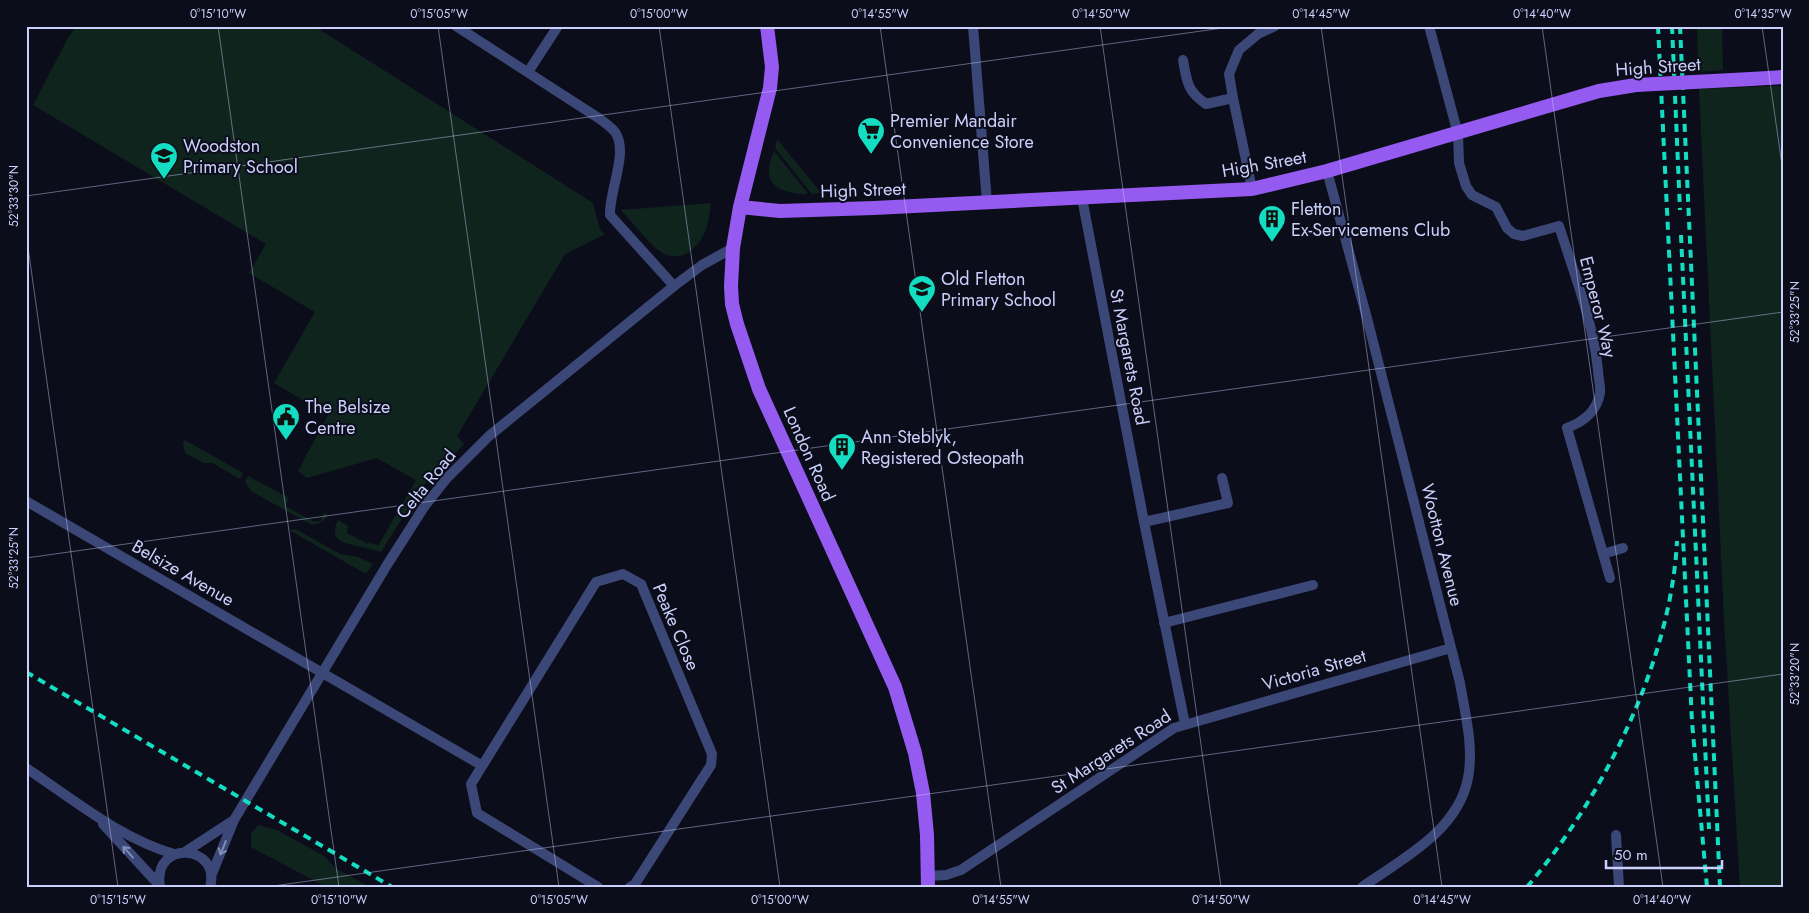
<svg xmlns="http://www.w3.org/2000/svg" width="1809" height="913" font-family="Jost,sans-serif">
<rect width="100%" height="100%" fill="#0c0d1b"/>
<path fill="#10241e" d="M77,26H314L593,203L600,230L605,234L565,254L457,436L464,444L424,485L414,499L381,552C375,550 368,548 361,547C346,543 327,542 338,520L348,526L347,533L368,544L369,542L378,546L416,480L377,458L307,478L298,471L328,415L274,383L315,312L249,273L266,244L33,105L69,36Z
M1697,26H1722L1723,70L1698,72Z
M1783,86V887H1740L1724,619L1699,89Z
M777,139L821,193L812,194L775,148Z
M774,151L808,194C793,194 768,191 769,170C769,164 772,157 774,151Z
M711,203C710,210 709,218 707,226C701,246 682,265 661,252C650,245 631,221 621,210Z
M185,440L243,473L240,479L212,463H204L185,453L183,443Z
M248,476L289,498L285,506L315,522L321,521L324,513L328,515C323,522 319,525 310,524L251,491L245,481Z
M296,529L340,554L358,557L373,564L366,574L289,530Z
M258,825L277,830L324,856L335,868L370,887H326L251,847V834Z"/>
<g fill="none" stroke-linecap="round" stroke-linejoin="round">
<path stroke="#3b4776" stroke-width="10" d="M456,26L600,119C605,123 611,127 615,132C629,152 609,191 610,215L674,286
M973,26L987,203
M1429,26L1458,134L1459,163L1466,186L1472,195L1496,207L1507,228L1514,234L1523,236L1559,226C1574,273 1593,321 1598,370C1598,377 1601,386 1600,393C1597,411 1583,422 1567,428L1610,578
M1183,60C1187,82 1187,91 1206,104L1233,98
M528,72L558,26
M1327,171L1368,322L1460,683C1465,713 1474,747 1468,778C1458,831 1402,859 1362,887
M1252,189L1233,98L1229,74L1239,50L1258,34L1275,26
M1082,198L1144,522L1185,724
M26,501L481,765
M1144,522L1228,503L1222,478
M1603,554L1623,548
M1164,623L1313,585
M1616,835L1619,887
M928,876L946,875L961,870L1174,728L1451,648
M598,887L477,813L471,784L596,582L623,574L641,584L712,754L711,765L635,884L630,887"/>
<path stroke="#3b4776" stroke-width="10" d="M26,768C73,799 119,838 174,854
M103,824L160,886
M185,852L234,820
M211,876L234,820L387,565L424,507L447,478L489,436L674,286L702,265L733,248
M160,887C152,838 222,845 210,887"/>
<path stroke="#955bf1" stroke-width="14" d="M767,26L772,67L770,88L740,207L733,248L731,286L732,304L737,324L759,389L895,687L915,753L923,793L927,835L928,887
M1751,79L1783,77
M740,207L780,211L874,208L1252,189L1327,171L1599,91L1636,85"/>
<path stroke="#13dec2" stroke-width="4" stroke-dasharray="8 6" stroke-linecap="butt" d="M1658,26L1692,722L1707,887
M1672,26L1680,210
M1680,26L1720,887
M1681,235L1709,829
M26,672L392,887
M1527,887C1604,796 1671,661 1677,541"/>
<path stroke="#955bf1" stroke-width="14" d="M1636,85L1751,79"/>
</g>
<defs><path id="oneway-shaft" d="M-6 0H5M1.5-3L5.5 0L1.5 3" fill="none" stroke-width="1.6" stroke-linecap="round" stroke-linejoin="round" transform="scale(1.25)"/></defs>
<g stroke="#828cb8">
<use href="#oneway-shaft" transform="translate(223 848) rotate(112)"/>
<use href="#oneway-shaft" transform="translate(128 852) rotate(-132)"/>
</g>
<path fill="none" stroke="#cad0fb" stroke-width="1" stroke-opacity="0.45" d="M218,26L339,887M438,26L559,887M659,26L780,887M880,26L1001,887M1100,26L1221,887M1321,26L1442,887M1542,26L1663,887M1762,26L1783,172M26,196L1237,26M26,233L118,887M26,558L1783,312M266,887L1783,674"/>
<defs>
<symbol id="supermarket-pin" viewBox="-11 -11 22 30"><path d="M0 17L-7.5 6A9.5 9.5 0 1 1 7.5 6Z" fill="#13dec2" stroke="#0c0d1b"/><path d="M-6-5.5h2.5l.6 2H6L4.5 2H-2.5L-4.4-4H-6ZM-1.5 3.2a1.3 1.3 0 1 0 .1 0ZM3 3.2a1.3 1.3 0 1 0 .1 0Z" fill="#111"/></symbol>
<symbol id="school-pin" viewBox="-11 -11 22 30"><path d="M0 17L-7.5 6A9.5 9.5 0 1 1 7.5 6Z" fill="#13dec2" stroke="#0c0d1b"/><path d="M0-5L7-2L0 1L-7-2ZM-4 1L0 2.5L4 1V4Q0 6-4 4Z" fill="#111"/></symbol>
<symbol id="building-pin" viewBox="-11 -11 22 30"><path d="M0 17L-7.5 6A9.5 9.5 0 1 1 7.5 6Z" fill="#13dec2" stroke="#0c0d1b"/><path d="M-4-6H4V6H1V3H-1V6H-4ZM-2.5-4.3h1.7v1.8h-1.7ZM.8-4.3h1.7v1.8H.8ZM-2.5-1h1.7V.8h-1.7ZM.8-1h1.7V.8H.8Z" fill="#111"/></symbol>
<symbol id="civic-pin" viewBox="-11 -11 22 30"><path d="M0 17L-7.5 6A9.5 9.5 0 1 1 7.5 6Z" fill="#13dec2" stroke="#0c0d1b"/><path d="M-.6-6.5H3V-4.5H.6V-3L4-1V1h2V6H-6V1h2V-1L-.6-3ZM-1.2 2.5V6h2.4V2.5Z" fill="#111"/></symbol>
</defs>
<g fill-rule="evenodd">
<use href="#supermarket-pin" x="855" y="115" width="32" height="43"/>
<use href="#school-pin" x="148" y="140" width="32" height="43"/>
<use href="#building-pin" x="1256" y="203" width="32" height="43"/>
<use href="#school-pin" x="906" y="273" width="32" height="43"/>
<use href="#civic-pin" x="270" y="401" width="32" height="43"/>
<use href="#building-pin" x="826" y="431" width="32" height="43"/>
</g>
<g text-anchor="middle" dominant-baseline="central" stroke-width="4" stroke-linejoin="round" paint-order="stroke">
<g font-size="18" fill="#cad0fb" stroke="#0c0d1b">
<text transform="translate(1658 67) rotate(-4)">High Street</text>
<text transform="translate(1264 164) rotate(-10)">High Street</text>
<text transform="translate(863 190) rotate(-2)">High Street</text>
<text transform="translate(1598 307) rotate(76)">Emperor Way</text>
<text transform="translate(1129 357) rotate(79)">St Margarets Road</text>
<text transform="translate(809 454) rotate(66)">London Road</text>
<text transform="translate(426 484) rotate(-51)">Celta Road</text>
<text transform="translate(1442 545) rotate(76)">Wootton Avenue</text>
<text transform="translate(183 573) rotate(30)">Belsize Avenue</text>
<text transform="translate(676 627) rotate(67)">Peake Close</text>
<text transform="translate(1314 670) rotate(-16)">Victoria Street</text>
<text transform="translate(1111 752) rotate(-33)">St Margarets Road</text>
</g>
<g font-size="18" fill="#cad0fb" stroke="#0c0d1b" text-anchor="start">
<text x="890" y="121">Premier Mandair<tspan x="890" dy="21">Convenience Store</tspan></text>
<text x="183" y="146">Woodston<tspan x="183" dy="21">Primary School</tspan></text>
<text x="1291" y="209">Fletton<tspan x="1291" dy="21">Ex-Servicemens Club</tspan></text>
<text x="941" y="279">Old Fletton<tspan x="941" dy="21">Primary School</tspan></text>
<text x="305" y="407">The Belsize<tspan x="305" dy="21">Centre</tspan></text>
<text x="861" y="437">Ann Steblyk,<tspan x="861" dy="21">Registered Osteopath</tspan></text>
</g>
</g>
<rect width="1809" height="913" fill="none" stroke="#0c0d1b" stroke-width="55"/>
<path d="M1606 860v8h116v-8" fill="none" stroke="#cad0fb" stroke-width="2.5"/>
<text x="1614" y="860" font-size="15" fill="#cad0fb" stroke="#0c0d1b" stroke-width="4" paint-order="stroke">50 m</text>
<rect x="28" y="28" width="1754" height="858" fill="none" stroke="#cad0fb" stroke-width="2"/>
<g font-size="12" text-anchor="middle" fill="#cad0fb">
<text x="218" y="18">0°15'10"W</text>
<text x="439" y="18">0°15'05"W</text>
<text x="659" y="18">0°15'00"W</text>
<text x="880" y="18">0°14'55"W</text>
<text x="1101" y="18">0°14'50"W</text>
<text x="1321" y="18">0°14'45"W</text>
<text x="1542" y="18">0°14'40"W</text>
<text x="1763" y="18">0°14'35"W</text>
<text transform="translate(14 196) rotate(-90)" y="4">52°33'30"N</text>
<text transform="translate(1795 312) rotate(-90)" y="4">52°33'25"N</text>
<text transform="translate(14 558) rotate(-90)" y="4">52°33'25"N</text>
<text transform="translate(1795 674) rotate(-90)" y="4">52°33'20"N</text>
<text x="118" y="904">0°15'15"W</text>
<text x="339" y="904">0°15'10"W</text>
<text x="559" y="904">0°15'05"W</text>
<text x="780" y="904">0°15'00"W</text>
<text x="1001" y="904">0°14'55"W</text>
<text x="1221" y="904">0°14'50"W</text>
<text x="1442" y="904">0°14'45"W</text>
<text x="1662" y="904">0°14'40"W</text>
</g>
</svg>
